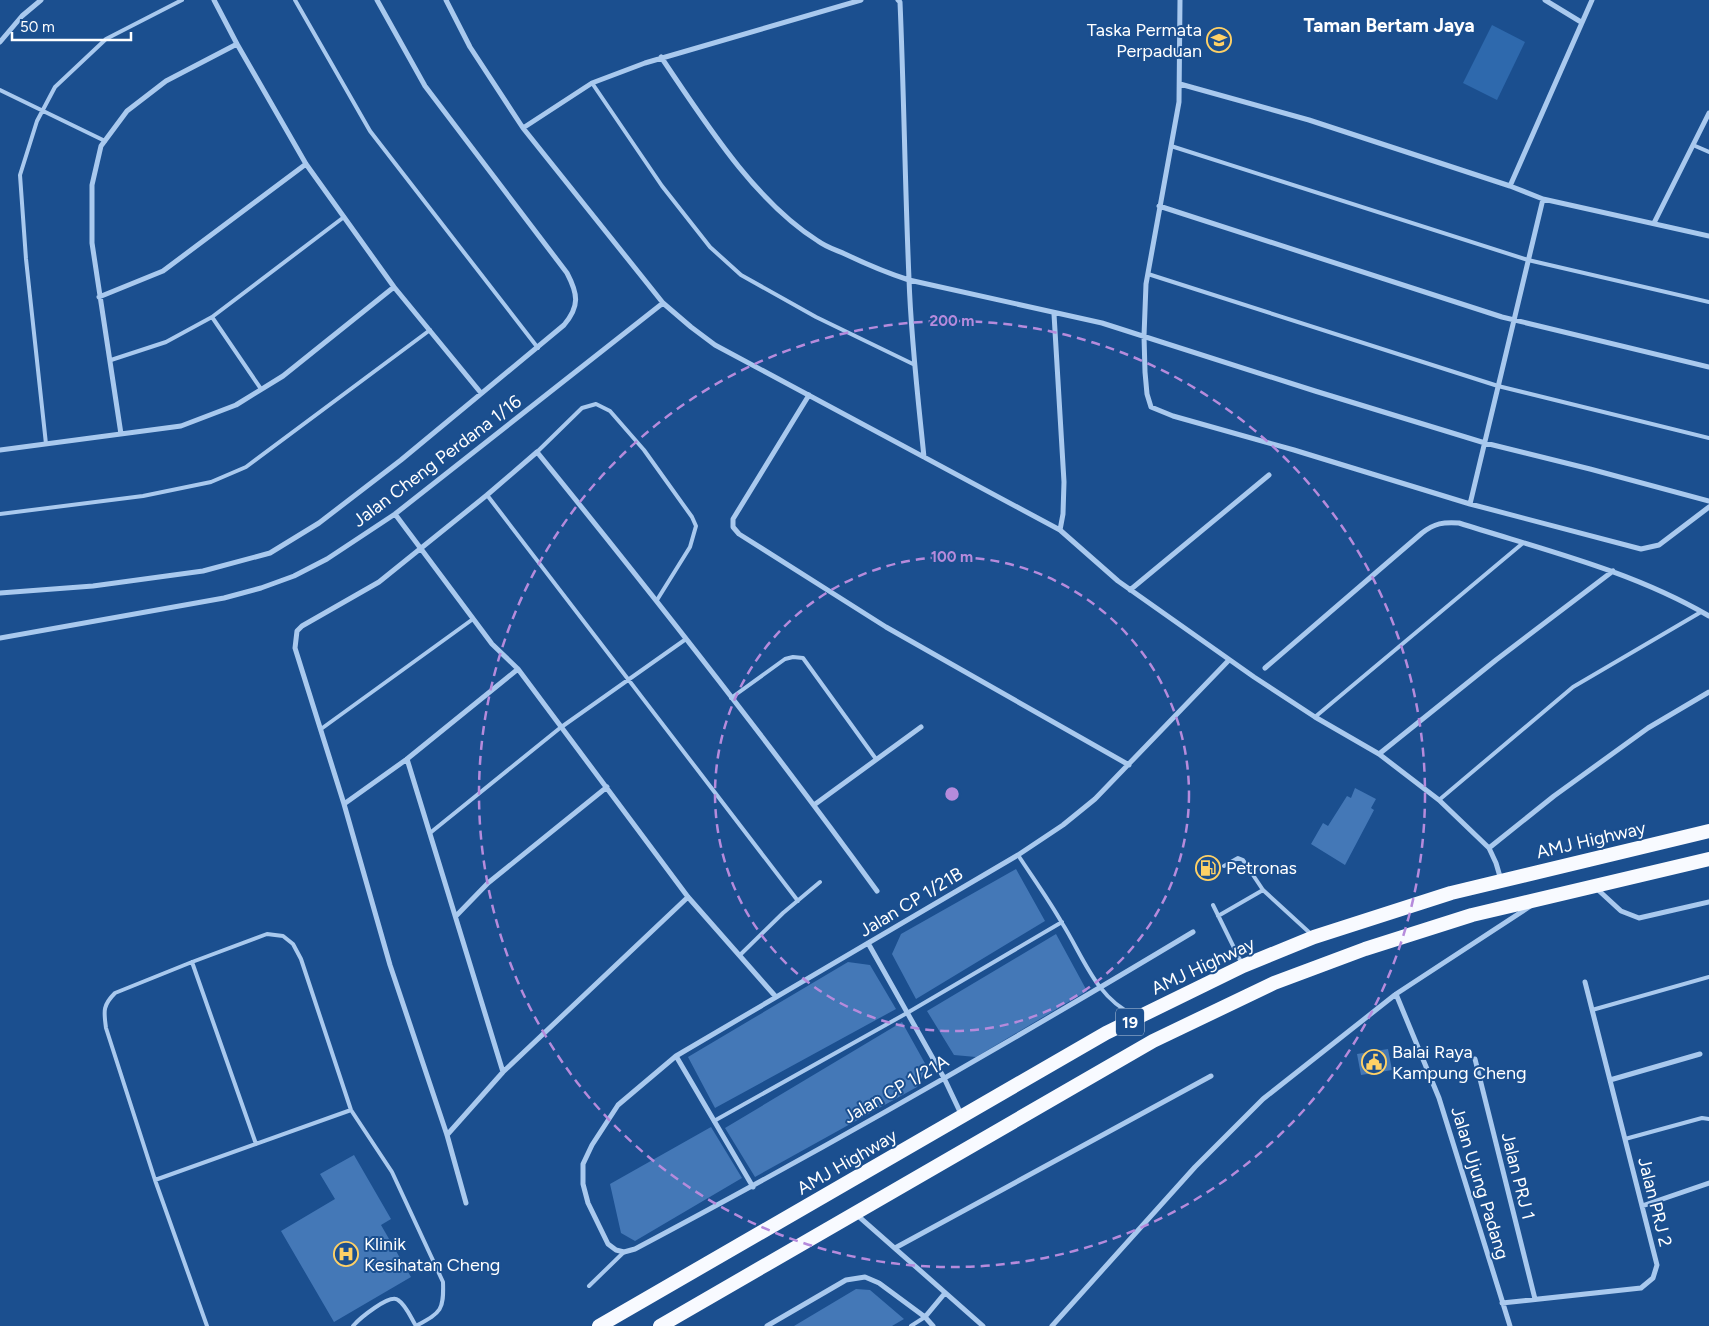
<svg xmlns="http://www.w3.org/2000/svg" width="1709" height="1326" font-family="Figtree,sans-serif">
<rect width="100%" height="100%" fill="#1b4f8f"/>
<path fill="#2e69ad" d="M1492,25L1525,42L1497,100L1463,83Z"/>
<path fill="#4478b7" d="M1355,788L1376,799L1371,808L1374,810L1345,865L1311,844L1323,823L1328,826L1347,796L1351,798Z
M1016,869L1045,921L916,999L892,954L901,934Z
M1056,934L1087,991L976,1057L954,1055L927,1011Z
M848,962L870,965L896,1009L715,1108L688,1057Z
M902,1022L927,1067L917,1087L755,1177L725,1128Z
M1388,1049L1392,1070L1361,1075L1357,1054Z
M711,1127L742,1178L635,1241L621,1233L610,1184Z
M354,1155L391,1219L381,1225L411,1277L334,1322L281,1231L335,1199L320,1174Z
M856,1289L870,1290L904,1319L892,1326H794Z"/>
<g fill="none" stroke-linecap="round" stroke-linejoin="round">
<path stroke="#a9c9ee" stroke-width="4" d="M295,0L370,131L538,348
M592,83L662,186L710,247L741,275L816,317L915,365
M0,90L105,141
M1693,145L1709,152
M1171,146L1528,260L1709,302
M1148,274L1498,386L1709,438
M212,317L261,389
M111,360L166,342L212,317L344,217
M46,444L26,259L20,175L37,121L55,87L106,39L182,0
M537,452L582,408L596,404L610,411L644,450L692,517L696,526L690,547L657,600
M487,495L798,901
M0,514L143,496L211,482L246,467L430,330
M731,698L785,659L793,657L803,658L876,759
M1315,717L1523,543
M321,729L473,619
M1439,800L1573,687L1701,612
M430,833L560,728L686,639
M1018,855C1033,878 1049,900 1062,923C1083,956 1096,998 1134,1015
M1224,866L1238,858L1243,860L1263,890L1311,934
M1213,905L1242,964
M1218,916L1263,890
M740,955L783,913L820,882
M192,962L256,1144
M1592,1010L1709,977
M714,1121L907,1013L1062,922
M1625,1139L1702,1118L1709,1119
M155,1180L351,1110
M589,1286L624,1252
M207,1326L155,1180L106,1028C104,1012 102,1006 115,993L192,962L267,934L283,936L293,944L301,959L351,1110L392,1172L443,1282C444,1311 441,1312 416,1326
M353,1326C359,1319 390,1293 398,1300C406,1305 411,1318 416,1326
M911,1326L925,1317"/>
<path stroke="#a9c9ee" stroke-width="5" d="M214,0L237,44L306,164L394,287L481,393
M446,0L470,47L523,128L663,303L691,327L715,345L1060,530L1118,581L1254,677L1315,717L1379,754L1439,800L1489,848L1496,863L1501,880
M898,0L900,2C904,95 905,187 909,279C911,339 918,398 924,457
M1180,0L1179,102L1146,284L1144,336L1145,372L1147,394L1151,407L1173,416L1294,450L1470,504L1641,549L1659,545L1709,507
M1545,0L1581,22
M0,42L22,16L41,0
M661,57C703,119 754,201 818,241C826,247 836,250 845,254C866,264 887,273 909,280L1102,323L1315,391L1485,443L1590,469L1709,501
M1180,84L1309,120L1510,186L1543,199L1709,236
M523,128L592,83L645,63L861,0
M1510,186L1592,0
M1159,206L1502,317L1709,367
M1654,223L1709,113
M99,297L163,271L306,164
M1054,314L1064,482L1063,514L1060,530
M809,395L733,519V527L739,534L886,627L1129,765
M121,434L92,243V185L101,146L127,111L166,81L237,44
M0,450L181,426L236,405L283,376L394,287
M1470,504L1543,199
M395,514L492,644L518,669L688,897L776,997
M1130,590L1269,475
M0,593L93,586L203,571L270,553L319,523L401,460L564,325C580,306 578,294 567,273L425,86L377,0
M0,638L224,598L261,588L294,576L327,559L395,514L663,303
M1265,668L1422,533C1435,523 1443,522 1459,523C1544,550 1632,571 1709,616
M1379,754L1496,660L1613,571
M407,759L503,1072
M344,804L407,759L518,669
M814,805L921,727
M1489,848L1554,796L1648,728L1709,692
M1596,888L1621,911L1639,918L1709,902
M456,916L488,883L607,787
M1193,932C1010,1042 824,1149 635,1249L624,1252L616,1250L608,1244L588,1203L583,1184V1164L592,1145L618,1105L676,1056L1018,855L1063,825L1095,799L1229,660
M868,943L944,1078L962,1116
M1396,994L1439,1098L1510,1326
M676,1056L753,1187
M1475,1059L1535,1299
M1610,1080L1700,1054
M447,1135L503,1072L688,897
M466,1203L447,1135L390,965L344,804L295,648L297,631L302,626L379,582L487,495L537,452C654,596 768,741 877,891
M1642,1206L1709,1183
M856,1214L983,1326
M895,1248L1211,1076
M1502,1303L1641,1288L1653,1278L1657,1265L1585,982
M925,1317L945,1293
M767,1326L846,1280L865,1277L879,1283L925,1317L933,1326
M1052,1326L1195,1167L1263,1099L1396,994L1532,905"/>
<path stroke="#f8faff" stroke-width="14" d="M599,1326L1106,1033L1243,966L1314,937L1451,893L1709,831
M660,1326L1153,1041L1274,983L1365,949L1472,915L1709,859"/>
</g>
<g fill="none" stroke="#b68bdc" stroke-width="2.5" stroke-dasharray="9 6">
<circle cx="952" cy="794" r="237"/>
<circle cx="952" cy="794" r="473"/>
</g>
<defs>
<symbol id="school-ring" viewBox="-11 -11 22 22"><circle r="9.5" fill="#1b4f8f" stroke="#ffd166" stroke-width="1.5"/><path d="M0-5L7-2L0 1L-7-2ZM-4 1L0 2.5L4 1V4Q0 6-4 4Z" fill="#ffd166"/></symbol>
<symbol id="fuel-ring" viewBox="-11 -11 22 22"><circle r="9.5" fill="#1b4f8f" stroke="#ffd166" stroke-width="1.5"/><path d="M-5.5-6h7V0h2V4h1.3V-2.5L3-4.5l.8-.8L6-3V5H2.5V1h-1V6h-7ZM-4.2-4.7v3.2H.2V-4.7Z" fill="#ffd166"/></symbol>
<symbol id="civic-ring" viewBox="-11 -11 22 22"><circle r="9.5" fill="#1b4f8f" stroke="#ffd166" stroke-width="1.5"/><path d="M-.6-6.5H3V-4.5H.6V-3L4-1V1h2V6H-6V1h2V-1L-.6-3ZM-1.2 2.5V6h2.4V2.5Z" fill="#ffd166"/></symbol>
<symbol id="hospital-ring" viewBox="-11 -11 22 22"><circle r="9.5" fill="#1b4f8f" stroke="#ffd166" stroke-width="1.5"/><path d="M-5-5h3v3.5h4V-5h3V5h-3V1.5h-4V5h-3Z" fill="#ffd166"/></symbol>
</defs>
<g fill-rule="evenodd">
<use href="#school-ring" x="1205" y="26" width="28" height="28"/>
<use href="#fuel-ring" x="1194" y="854" width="28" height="28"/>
<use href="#civic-ring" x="1360" y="1048" width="28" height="28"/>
<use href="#hospital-ring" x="332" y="1240" width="28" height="28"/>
</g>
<g text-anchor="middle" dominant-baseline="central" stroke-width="4" stroke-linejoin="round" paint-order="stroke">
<rect fill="#1b4f8f" stroke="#bbcadd" stroke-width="1" x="1116" y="1008.5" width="28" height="27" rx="4"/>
<g font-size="16" font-weight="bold" fill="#fff">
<text x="1130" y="1022">19</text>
</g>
<g font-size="18" fill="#fff" stroke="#1b4f8f" text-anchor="start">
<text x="1202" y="30" text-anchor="end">Taska Permata<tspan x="1202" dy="21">Perpaduan</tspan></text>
<text x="1226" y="868">Petronas</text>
<text x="1392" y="1052">Balai Raya<tspan x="1392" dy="21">Kampung Cheng</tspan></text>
<text x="364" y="1244">Klinik<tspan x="364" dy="21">Kesihatan Cheng</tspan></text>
</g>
<g font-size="18" fill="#fff" stroke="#1b4f8f">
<text transform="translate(437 461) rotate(-37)">Jalan Cheng Perdana 1/16</text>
<text transform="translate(1591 840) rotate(-13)">AMJ Highway</text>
<text transform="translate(911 902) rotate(-31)">Jalan CP 1/21B</text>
<text transform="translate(1203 966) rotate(-25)">AMJ Highway</text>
<text transform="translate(896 1089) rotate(-30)">Jalan CP 1/21A</text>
<text transform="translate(847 1162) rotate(-30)">AMJ Highway</text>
<text transform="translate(1518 1176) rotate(76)">Jalan PRJ 1</text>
<text transform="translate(1480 1183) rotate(73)">Jalan Ujung Padang</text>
<text transform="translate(1655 1202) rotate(76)">Jalan PRJ 2</text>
</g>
<g font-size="19" font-weight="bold" fill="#fff" stroke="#1b4f8f">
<text x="1389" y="25">Taman Bertam Jaya</text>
</g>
</g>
<circle cx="952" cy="794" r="8" fill="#b68bdc" stroke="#1b4f8f" stroke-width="2.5"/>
<g font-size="15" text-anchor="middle" font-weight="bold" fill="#b68bdc" stroke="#1b4f8f" stroke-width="4" stroke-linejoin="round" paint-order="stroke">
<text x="952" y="326">200 m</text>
<text x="952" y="562">100 m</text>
</g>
<path d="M12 32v8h119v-8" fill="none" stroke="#ffffff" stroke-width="2.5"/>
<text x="20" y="32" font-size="15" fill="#ffffff" stroke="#1b4f8f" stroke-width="4" paint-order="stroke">50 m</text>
</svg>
